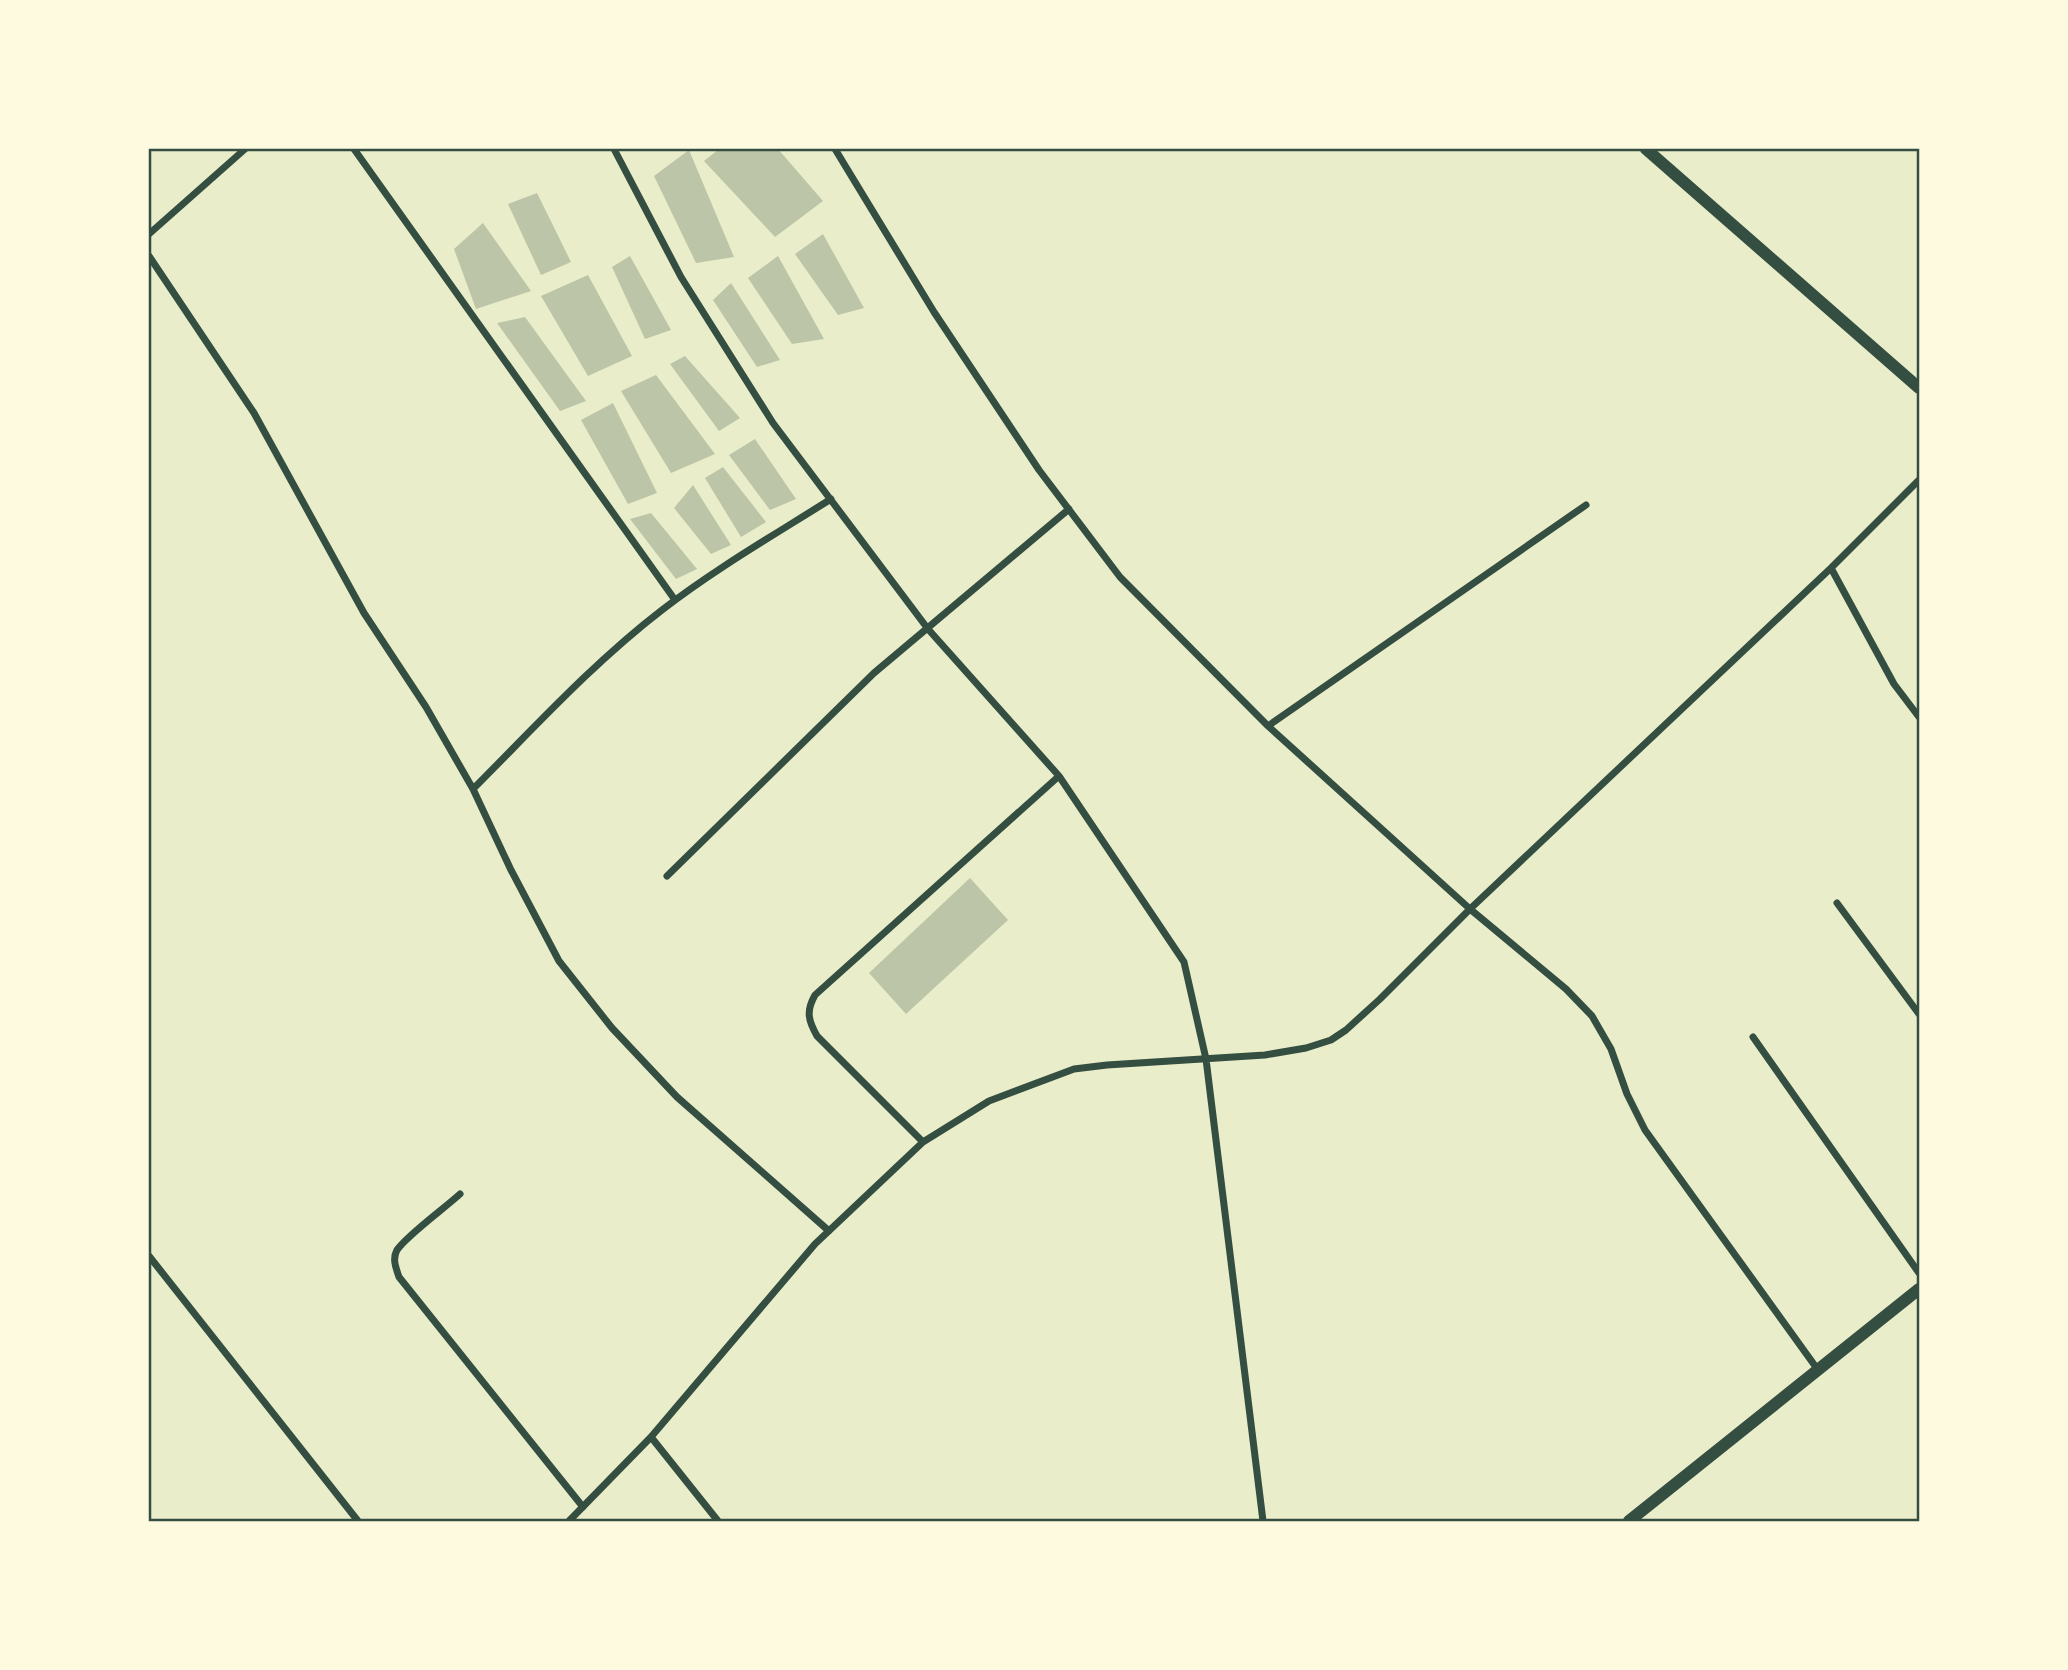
<svg xmlns="http://www.w3.org/2000/svg" width="2068" height="1670" font-family="'Source Serif 4',serif">
<rect width="100%" height="100%" fill="#e9edc9"/>
<path fill="#bcc5a7" d="M719,149H778L823,201L775,237L704,161Z
M689,150L734,257L696,263L654,176Z
M537,193L571,262L541,275L508,204Z
M483,223L531,291L476,309L454,249Z
M823,234L864,308L838,315L795,254Z
M630,256L671,330L645,339L612,267Z
M778,256L824,339L792,344L748,278Z
M588,275L632,356L588,376L541,296Z
M731,283L780,360L757,367L713,300Z
M525,317L586,401L560,411L497,323Z
M685,356L740,418L719,431L670,364Z
M656,375L715,454L671,473L621,391Z
M613,403L657,493L628,504L581,420Z
M755,439L796,499L770,510L729,455Z
M723,467L766,522L741,537L705,478Z
M693,485L731,545L711,554L674,508Z
M651,513L697,569L676,579L630,519Z
M970,878L1008,920L906,1014L869,973Z"/>
<g fill="none" stroke-linecap="round" stroke-linejoin="round">
<path stroke="#344e41" stroke-width="7" d="M354,149L675,600
M614,149L681,277L773,423L928,629L1059,776L1184,962L1206,1059L1263,1521
M835,149L934,312L1039,470L1120,577L1268,726L1470,909L1566,989L1592,1016L1611,1049L1627,1094L1645,1130L1818,1370
M149,234L245,149
M149,256L254,413L364,613L426,707L473,789L511,870L559,961L612,1028L677,1097L829,1231
M1831,568L1894,684L1919,717
M1268,726L1586,505
M473,789C534,728 593,663 662,610C715,569 774,535 831,499
M667,876L874,673L1069,509
M1837,903L1919,1014
M1753,1037L1919,1273
M923,1142L817,1036C808,1020 806,1011 815,995L1059,776
M460,1194C446,1207 406,1236 397,1250C392,1259 396,1268 399,1277L583,1507
M149,1256L358,1521
M651,1437L718,1521
M569,1521L651,1437L815,1244L923,1142L989,1101L1074,1069L1107,1065L1265,1055L1306,1048L1331,1040L1346,1030L1380,999L1470,909L1831,568L1919,480"/>
<path stroke="#344e41" stroke-width="12" d="M1646,149L1919,388
M1629,1521L1919,1289"/>
</g>
<rect width="2068" height="1670" fill="none" stroke="#fefae0" stroke-width="301"/>
<rect x="150" y="150" width="1768" height="1370" fill="none" stroke="#344e41" stroke-width="2.5"/>
</svg>
